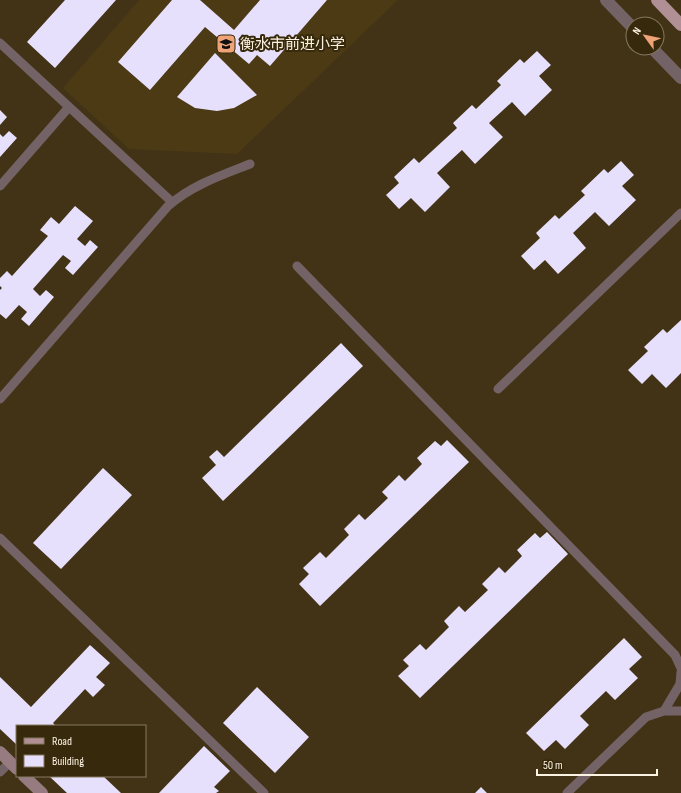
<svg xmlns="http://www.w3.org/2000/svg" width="681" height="793" font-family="'Sofia Sans Condensed','Noto Sans SC',sans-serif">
<rect width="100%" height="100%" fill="#423316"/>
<path fill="#4c3a15" d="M139,0H398L237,154L129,149L63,88Z"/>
<path fill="#e7e0fc" d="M65,0H116L55,68L27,42Z
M172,0H200L234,30L260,0H327L270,66L257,55L249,64L205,27L150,90L118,62Z
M537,51L551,65L539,76L552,90L525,116L512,102L489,123L503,137L475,164L462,150L437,173L450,187L425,212L411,198L399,209L386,195L399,183L394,177L414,158L419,163L457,128L453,123L472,105L476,109L501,85L497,81L520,59L524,63Z
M215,53L257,95L234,108L217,111L195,108L177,97Z
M0,110L7,117L0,125Z
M9,131L17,138L0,157V134L3,137Z
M621,161L634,175L622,186L636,200L609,226L595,212L573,233L586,248L558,274L545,260L534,270L521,256L540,238L536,233L555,215L559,219L585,195L581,191L604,169L608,173Z
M75,206L93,221L77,239L85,246L90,240L98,247L73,275L65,268L71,261L63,255L33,289L40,296L46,290L54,297L29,326L21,319L27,312L19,305L6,319L0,314V290L2,288L0,286V278L7,271L12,276L48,236L40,230L51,217L59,224Z
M681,320V373L666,388L652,374L642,384L628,370L648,351L644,347L663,329L667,333Z
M341,343L363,366L223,501L202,478L216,465L209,457L217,450L224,457Z
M447,440L469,462L320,606L299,584L309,574L303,568L320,552L326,558L349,535L344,529L359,514L365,520L388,498L382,492L399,475L405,481L422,464L417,458L435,441L441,446Z
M103,468L132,495L61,569L33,543Z
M547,532L568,554L420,698L398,676L409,666L403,660L420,644L426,650L449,627L444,621L459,606L465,612L488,590L482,584L499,567L505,573L522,556L517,550L535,533L540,538Z
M624,638L642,657L629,669L638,678L615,700L606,691L580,716L589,725L565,749L556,740L544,751L526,733Z
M90,645L110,663L96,677L105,685L93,697L85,689L53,723L56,726H17V745L0,729V677L31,707Z
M257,687L309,737L275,773L223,723Z
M204,746L230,771L214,787L219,791L216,793H159Z
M49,776H103L121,793H67Z
M481,787L487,793H475Z"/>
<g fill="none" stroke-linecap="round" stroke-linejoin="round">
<path stroke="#746366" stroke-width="9" d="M0,43L172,202
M0,186L69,107
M297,266L675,655L681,668
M498,389L681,213
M0,399L168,206C192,185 222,175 250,164
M0,538L264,793
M664,711L680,684L681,672
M0,772L10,762
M567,793L646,717L664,711H681"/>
<path stroke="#746366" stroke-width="12" d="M606,0L633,28
M652,48L681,78"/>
<path stroke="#967c81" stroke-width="12" d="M0,752L17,769
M24,776L42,793"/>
<path stroke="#b08f95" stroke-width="12" d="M657,0L681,25"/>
</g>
<defs>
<symbol id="school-square" viewBox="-11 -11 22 22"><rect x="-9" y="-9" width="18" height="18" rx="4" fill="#efa378" stroke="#37290c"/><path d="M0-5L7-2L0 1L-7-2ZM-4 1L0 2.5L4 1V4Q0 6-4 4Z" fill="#111"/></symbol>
</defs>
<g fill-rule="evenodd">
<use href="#school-square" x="215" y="33" width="22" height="22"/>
</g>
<g text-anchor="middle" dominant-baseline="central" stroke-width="4" stroke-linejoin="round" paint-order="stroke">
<g font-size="15" fill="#fbf2e1" stroke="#37290c" text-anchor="start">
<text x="240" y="44">衡水市前进小学</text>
</g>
</g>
<rect x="16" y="725" width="130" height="52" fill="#37290c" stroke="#857961"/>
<rect x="24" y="738" width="20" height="6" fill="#b08f95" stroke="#857961"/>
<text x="52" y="745" font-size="12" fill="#fbf2e1">Road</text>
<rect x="24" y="755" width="20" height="12" fill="#e7e0fc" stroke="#857961"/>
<text x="52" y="765" font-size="12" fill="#fbf2e1">Building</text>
<g transform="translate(645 36) rotate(303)"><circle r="19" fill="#37290c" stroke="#857961"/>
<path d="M0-3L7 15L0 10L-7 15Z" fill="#efa378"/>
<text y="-6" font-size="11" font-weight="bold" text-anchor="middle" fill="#fbf2e1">N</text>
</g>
<path d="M537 769v6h120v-6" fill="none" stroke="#fbf2e1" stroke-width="2"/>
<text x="543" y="769" font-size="12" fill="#fbf2e1" stroke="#37290c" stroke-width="3" paint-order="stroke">50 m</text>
</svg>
